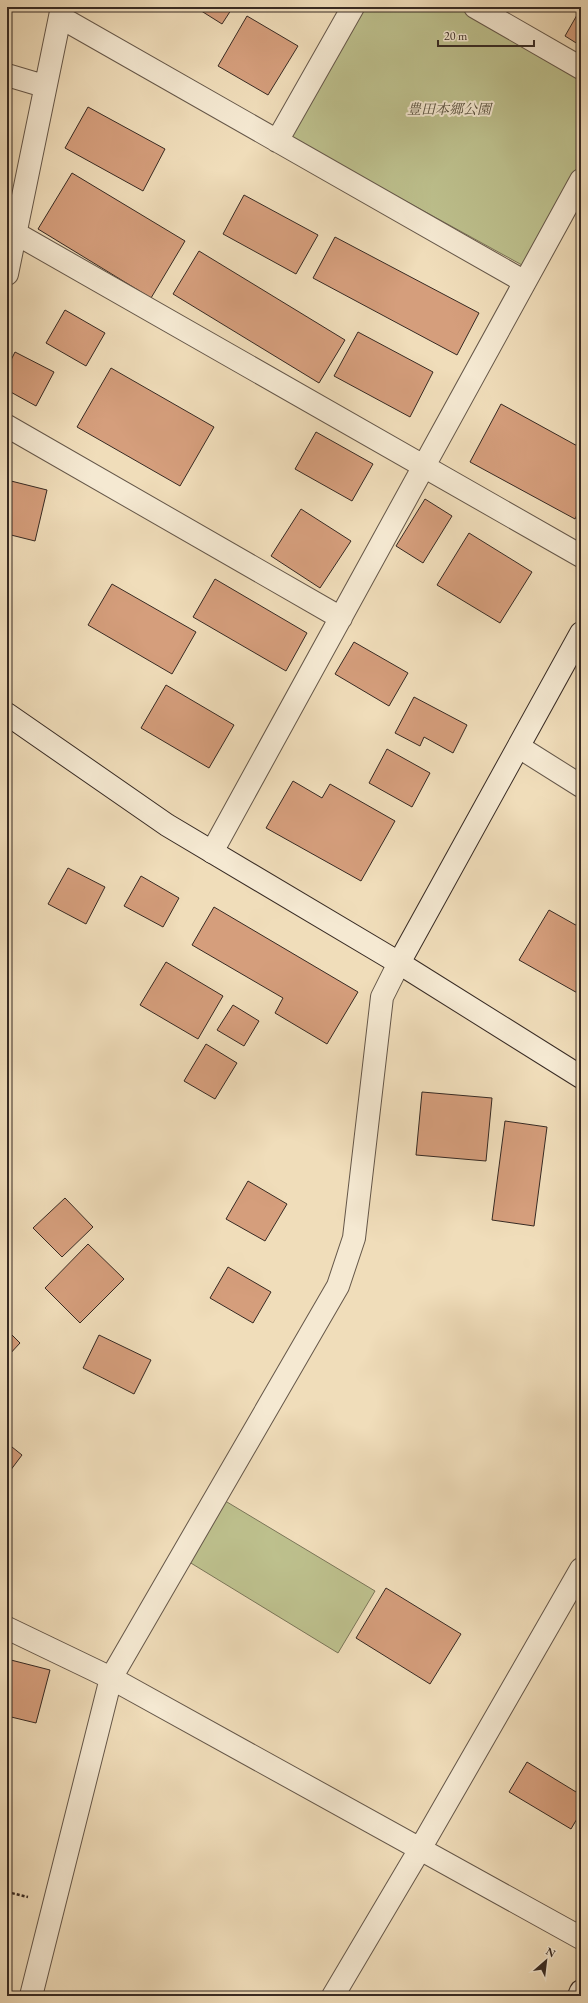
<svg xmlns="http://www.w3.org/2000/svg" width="588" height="2003" font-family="'EB Garamond','Noto Serif JP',serif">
<rect width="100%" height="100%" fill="#f0ddba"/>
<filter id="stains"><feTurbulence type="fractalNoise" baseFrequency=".005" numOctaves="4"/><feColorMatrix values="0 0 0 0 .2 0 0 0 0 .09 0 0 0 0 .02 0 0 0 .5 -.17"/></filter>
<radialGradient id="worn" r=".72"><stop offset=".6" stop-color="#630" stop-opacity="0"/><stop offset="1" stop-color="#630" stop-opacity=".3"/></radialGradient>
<path fill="#bdc08d" stroke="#7a7558" d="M353,7H473L581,68V160L531,270L282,133Z
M217,1496L375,1591L338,1653L181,1557Z"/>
<path fill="#d59e7c" stroke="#372a23" d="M195,7H233L222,24Z
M581,8V46L565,36Z
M247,16L298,46L268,95L218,66Z
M88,107L165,149L143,191L65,148Z
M72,173L185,241L151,298L38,229Z
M244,195L318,235L296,274L223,234Z
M335,237L479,313L457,355L313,278Z
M199,251L345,340L319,383L173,294Z
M65,310L105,333L86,366L46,343Z
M358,332L433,372L410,417L334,376Z
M15,352L54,372L36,406L7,390V368Z
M111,368L214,427L180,486L77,427Z
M501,404L581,448V507L575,519L470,462Z
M316,432L373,464L352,501L295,469Z
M7,480L47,490L35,541L7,534Z
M425,499L452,516L423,563L396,546Z
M301,509L351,541L320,588L271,556Z
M469,533L532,572L500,623L437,585Z
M215,579L307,633L286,671L193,617Z
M112,584L196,632L172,674L88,625Z
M354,642L408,673L389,706L335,674Z
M166,685L234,725L209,768L141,728Z
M414,697L467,725L453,753L424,737L420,746L395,733Z
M387,749L430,773L412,807L369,783Z
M293,781L322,798L330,784L395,821L361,881L266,828Z
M68,868L105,887L86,924L48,904Z
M141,876L179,898L163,927L124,906Z
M214,907L358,992L327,1044L275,1013L283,998L192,945Z
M549,910L581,928V995L519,960Z
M166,962L223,996L198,1039L140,1005Z
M233,1005L259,1021L244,1046L217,1030Z
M206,1044L237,1063L215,1099L184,1081Z
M422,1092L492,1098L486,1161L416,1155Z
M505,1121L547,1127L534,1226L492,1220Z
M248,1181L287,1204L265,1241L226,1219Z
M65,1198L93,1227L62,1257L33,1228Z
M88,1244L124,1279L80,1323L45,1288Z
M228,1267L271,1292L253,1323L210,1298Z
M7,1330L20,1343L7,1357Z
M99,1335L151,1360L134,1394L83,1368Z
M7,1443L22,1455L7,1475Z
M386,1588L461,1634L430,1684L356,1638Z
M7,1659L50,1670L36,1723L7,1716Z
M527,1762L581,1795V1812L571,1829L509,1792Z
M7,1811L10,1812L7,1824Z"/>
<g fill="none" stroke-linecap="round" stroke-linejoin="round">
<defs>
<path id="street" d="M475,7L581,68
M60,17L525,282
M7,75L44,86
M277,141L353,7
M15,233L581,556
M7,274L62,7
M7,426L341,618
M519,747L581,786
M212,852L581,180
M7,1628L111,1678L581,1938
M31,1996L111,1678L338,1286L354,1238L382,997L399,963
M333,1996L420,1849L581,1569"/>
<path id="secondary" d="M7,714L167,825L399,963L581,1077
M399,963L581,633
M579,1996L581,1991"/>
</defs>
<use href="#street" stroke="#655749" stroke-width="24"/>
<use href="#secondary" stroke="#372a23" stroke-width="24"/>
<path stroke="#372a23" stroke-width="2.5" stroke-dasharray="3 2" stroke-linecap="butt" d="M7,1892L28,1897"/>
<use href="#street" stroke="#f5e9d2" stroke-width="22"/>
<use href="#secondary" stroke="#f5e9d2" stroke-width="22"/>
</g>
<g text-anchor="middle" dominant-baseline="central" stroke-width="4" stroke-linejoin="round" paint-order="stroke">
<g font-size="14" font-style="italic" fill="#58503e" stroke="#f5e9d2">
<text x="449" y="109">豊田本郷公園</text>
</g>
</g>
<rect width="588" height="2003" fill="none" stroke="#f0ddba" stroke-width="24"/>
<rect x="8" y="8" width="572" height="1987" fill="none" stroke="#372a23" stroke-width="2"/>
<rect x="12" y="12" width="564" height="1979" fill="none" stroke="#372a23"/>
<g transform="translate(546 1961) rotate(28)" stroke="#f5e9d2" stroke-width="3" paint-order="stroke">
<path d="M0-3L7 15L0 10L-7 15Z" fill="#372a23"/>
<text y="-6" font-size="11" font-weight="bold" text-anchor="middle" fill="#372a23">N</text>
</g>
<path d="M438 40v6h96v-6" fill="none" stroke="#372a23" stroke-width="2"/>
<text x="444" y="40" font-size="12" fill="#372a23" stroke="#f5e9d2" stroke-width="3" paint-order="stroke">20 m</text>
<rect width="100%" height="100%" filter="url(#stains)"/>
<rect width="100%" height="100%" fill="url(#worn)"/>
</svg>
